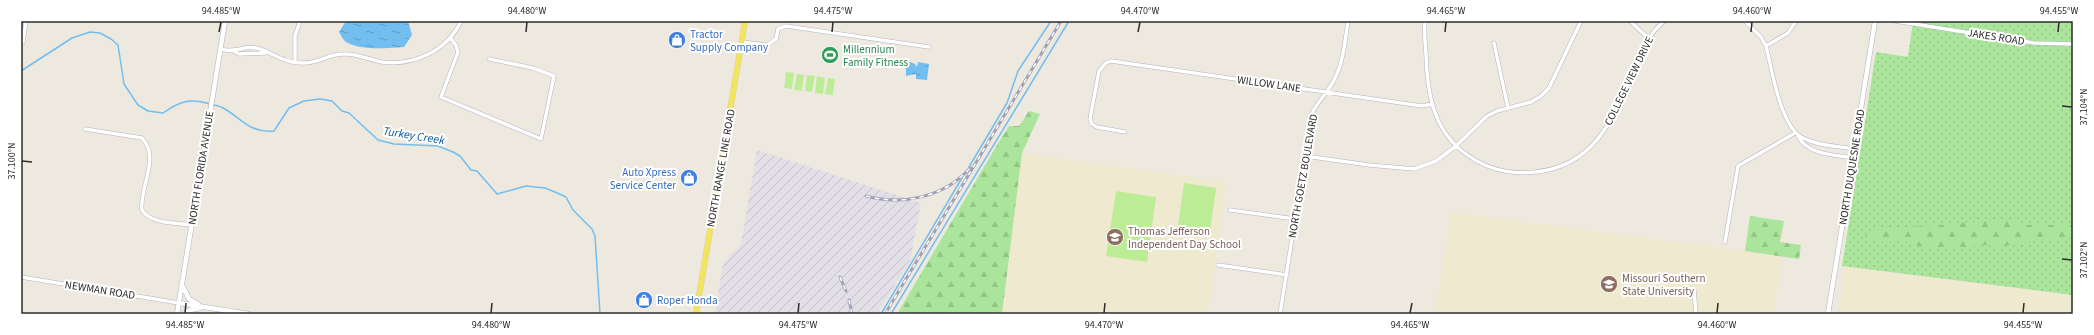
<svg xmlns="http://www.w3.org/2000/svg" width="2094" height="335" font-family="'Source Sans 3',sans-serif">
<defs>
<pattern id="industrial-furrows" width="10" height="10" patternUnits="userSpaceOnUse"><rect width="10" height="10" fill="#e2dfe7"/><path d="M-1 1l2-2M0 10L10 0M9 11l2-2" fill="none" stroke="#c2c0c6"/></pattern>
<pattern id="grass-dots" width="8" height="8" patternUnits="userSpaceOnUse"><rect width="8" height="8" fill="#abe59b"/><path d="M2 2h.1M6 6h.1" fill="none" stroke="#93c586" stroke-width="1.8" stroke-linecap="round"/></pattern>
<pattern id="forest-firs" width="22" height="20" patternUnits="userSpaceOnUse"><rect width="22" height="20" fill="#abe59b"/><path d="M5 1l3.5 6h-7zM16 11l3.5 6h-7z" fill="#93c586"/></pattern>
<pattern id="water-ripples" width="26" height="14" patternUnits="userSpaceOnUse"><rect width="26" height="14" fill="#72bef0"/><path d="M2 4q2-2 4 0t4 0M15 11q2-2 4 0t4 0" fill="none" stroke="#5e9bc3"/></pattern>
</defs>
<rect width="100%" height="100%" fill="#eee9df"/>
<path fill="url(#industrial-furrows)" d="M757,150L921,203L910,261L877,314H715L723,263L741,244Z"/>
<path fill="#efe9cf" d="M1022,153L1227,182L1208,314H1002Z
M1451,212L1782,256L1774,311L1791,314H1435Z
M1845,267L2073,295V314H1838Z"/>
<path fill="url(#grass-dots)" d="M1913,21H2073V295L1842,266L1876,52L1908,57Z"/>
<path fill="url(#forest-firs)" d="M1029,111L1040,114L1022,153L1002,314H897L997,145L1009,126H1019Z
M1750,216L1784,221L1780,242L1801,245L1799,259L1745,251Z
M2003,220L2015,221L2024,225H2073V238H2056L1998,247L1986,245L1932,250L1906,242H1866L1865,234L1871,230Z"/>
<path fill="#bdec97" d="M786,72L794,73L792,89L784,88Z
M797,74L804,75L802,91L794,90Z
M807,75L815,76L812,92L805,91Z
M817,76L825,78L823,94L815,93Z
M828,78L835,79L833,95L825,94Z
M1184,183L1216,188L1210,231L1178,226Z
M1116,191L1156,197L1147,262L1106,256Z"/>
<path fill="url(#water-ripples)" d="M346,21H408L412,35L404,47C386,48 362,51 346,42C343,40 341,35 339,32Z
M908,61L915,64L917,67L918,62L929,64L927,80L916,79V74L906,76V67Z"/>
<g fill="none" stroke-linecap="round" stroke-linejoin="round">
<path stroke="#72bef0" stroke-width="1.5" d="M21,71L72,38L90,32L100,33L111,39L118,45L124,84L138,105L148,111L163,113C180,101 190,98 210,104C214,105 220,106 225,109C243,120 250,133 274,131L289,108L304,101L320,99L332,101L342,111L349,113L378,140L394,144L438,146L453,152L460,156L471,170L477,171L497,194L526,186L545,188L555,192L566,197L573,210L592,229L595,236L600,314
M969,167L1007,103L1018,71L1051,21
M881,314L962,178
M891,314L1069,21"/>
<defs>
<path id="minor" d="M1425,21C1424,32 1425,43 1426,54C1427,90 1432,127 1462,151C1483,168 1508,175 1535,172C1598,166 1615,113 1637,64C1644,47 1650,33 1664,21
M1630,21L1648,38
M1745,21L1761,37L1766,46C1772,69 1780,127 1803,138C1818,146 1838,146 1854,149
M1895,21L2034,43L2073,44
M450,38L456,45L458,52L441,97L541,139L554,76L533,68L489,59
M23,42L26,21
M742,42L767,45L776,39L778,29L786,26L929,47
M1494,43L1508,108
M1766,46L1788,33L1796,21
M220,49C224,50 228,51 232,50C241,50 246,46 256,48C273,52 282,63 302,63C316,64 329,54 343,54C357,53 369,60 382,62C414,66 447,51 461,21
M232,50L239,54L265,53
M295,63V36L300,21
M85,129L142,138C161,158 139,187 142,210C150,224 177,223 192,225
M1125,132L1097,127L1092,124L1090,119L1099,71L1106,63L1111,61L1422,106L1432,104
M1798,136C1807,155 1836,155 1853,158
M1305,156L1369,165L1414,169L1436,161L1456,146L1487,116L1497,111L1531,102L1541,96L1549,88L1581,21
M1230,210L1295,219
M1725,242L1738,166L1795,133
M1218,265L1287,275
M21,277L179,303
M1694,290L1696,314
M1280,314L1312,113C1319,100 1330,90 1336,76C1344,59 1345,39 1348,21"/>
<path id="tertiary" d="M183,287L189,299L198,304
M179,303L249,314
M177,314L225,21
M183,314L190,310L200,308
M1828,314L1875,21"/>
<path id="primary" d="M696,314L745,21"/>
</defs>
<use href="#minor" stroke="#b2b3c0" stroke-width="4.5"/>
<use href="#tertiary" stroke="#b2b3c0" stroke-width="5.5"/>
<use href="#primary" stroke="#c8c8c8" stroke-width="6"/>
<use href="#minor" stroke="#fff" stroke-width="3.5"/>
<use href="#tertiary" stroke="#fff" stroke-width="4.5"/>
<use href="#primary" stroke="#f2e45f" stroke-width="5.5"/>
<defs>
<path id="rail" d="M866,196C902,206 945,197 970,168
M840,277L846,291
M849,300L852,314
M885,314L1061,21"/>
</defs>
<use href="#rail" stroke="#a1a1b7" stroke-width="3"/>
<use href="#rail" stroke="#fff" stroke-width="1.5" stroke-dasharray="4.5" stroke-linecap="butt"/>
</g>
<path fill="none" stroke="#2c2c2c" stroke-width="1.5" d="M219,32L221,22M526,32L527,22M832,32L833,22M1138,32L1140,22M1445,32L1446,22M1751,32L1752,22M2058,32L2059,22M2062,106L2072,107M22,161L32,162M2062,259L2072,260M185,313L186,303M491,313L492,303M798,313L799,303M1104,313L1105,303M1410,313L1412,303M1717,313L1718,303M2023,313L2024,303"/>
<defs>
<symbol id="shop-disc" viewBox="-11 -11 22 22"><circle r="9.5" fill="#3f7fe0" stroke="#fff"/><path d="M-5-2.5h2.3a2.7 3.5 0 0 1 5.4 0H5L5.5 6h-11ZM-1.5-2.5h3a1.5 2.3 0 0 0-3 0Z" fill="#fff"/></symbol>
<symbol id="stadium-disc" viewBox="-11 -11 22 22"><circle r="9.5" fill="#2e9e5b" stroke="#fff"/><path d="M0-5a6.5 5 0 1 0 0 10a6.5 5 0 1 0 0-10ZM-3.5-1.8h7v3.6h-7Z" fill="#fff"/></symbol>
<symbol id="school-disc" viewBox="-11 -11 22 22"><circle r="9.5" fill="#8d6e63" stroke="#fff"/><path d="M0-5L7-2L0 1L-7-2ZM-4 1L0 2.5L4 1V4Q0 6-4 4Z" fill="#fff"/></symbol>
<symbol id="university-disc" viewBox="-11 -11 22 22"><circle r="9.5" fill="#8d6e63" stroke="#fff"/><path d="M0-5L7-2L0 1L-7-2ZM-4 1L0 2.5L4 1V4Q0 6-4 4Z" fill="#fff"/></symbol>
</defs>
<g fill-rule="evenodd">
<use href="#shop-disc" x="667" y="30" width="20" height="20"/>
<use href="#stadium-disc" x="820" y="45" width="20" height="20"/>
<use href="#shop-disc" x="679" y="168" width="20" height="20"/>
<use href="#school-disc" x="1105" y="227" width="20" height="20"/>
<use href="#university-disc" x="1599" y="274" width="20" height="20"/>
<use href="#shop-disc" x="634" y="290" width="20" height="20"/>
</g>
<g text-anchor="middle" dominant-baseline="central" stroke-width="4" stroke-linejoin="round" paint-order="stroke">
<g font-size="11" fill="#366cbe" stroke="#fff" text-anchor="start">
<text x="690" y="34">Tractor<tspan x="690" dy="13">Supply Company</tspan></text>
<text x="676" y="172" text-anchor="end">Auto Xpress<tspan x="676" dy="13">Service Center</tspan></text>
<text x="657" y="300">Roper Honda</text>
</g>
<g font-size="11" fill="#2c2c2c" stroke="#fff">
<text transform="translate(1996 37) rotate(9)">JAKES ROAD</text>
<text transform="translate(1629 81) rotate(-64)">COLLEGE VIEW DRIVE</text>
<text transform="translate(1269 84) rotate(8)">WILLOW LANE</text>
<text transform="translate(1852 167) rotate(-81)">NORTH DUQUESNE ROAD</text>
<text transform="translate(201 168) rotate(-81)">NORTH FLORIDA AVENUE</text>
<text transform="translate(721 168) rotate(-80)">NORTH RANGE LINE ROAD</text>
<text transform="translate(1303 176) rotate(-80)">NORTH GOETZ BOULEVARD</text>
<text transform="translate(100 290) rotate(9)">NEWMAN ROAD</text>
</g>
<g font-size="11" fill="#27864d" stroke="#fff" text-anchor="start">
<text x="843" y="49">Millennium<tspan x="843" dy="13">Family Fitness</tspan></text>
</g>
<g font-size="11" fill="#785e54" stroke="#fff" text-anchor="start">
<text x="1128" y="231">Thomas Jefferson<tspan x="1128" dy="13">Independent Day School</tspan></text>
<text x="1622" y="278">Missouri Southern<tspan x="1622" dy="13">State University</tspan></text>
</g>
<g font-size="12" font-style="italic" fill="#0c5aa1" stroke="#fff">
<text transform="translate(414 136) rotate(9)">Turkey Creek</text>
</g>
</g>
<rect width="2094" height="335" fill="none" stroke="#ffffff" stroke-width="44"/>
<rect x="22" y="22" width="2050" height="291" fill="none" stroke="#2c2c2c" stroke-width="1.5"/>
<g font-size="10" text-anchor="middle" fill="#2c2c2c">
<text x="221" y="14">94.485°W</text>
<text x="527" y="14">94.480°W</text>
<text x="833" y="14">94.475°W</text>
<text x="1140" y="14">94.470°W</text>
<text x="1446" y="14">94.465°W</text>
<text x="1752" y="14">94.460°W</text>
<text x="2059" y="14">94.455°W</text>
<text transform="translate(2083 107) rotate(-90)" y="4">37.104°N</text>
<text transform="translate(11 161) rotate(-90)" y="4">37.100°N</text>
<text transform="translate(2083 260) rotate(-90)" y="4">37.102°N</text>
<text x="185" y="328">94.485°W</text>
<text x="491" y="328">94.480°W</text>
<text x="798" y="328">94.475°W</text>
<text x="1104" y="328">94.470°W</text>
<text x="1410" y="328">94.465°W</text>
<text x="1717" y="328">94.460°W</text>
<text x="2023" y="328">94.455°W</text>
</g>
</svg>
